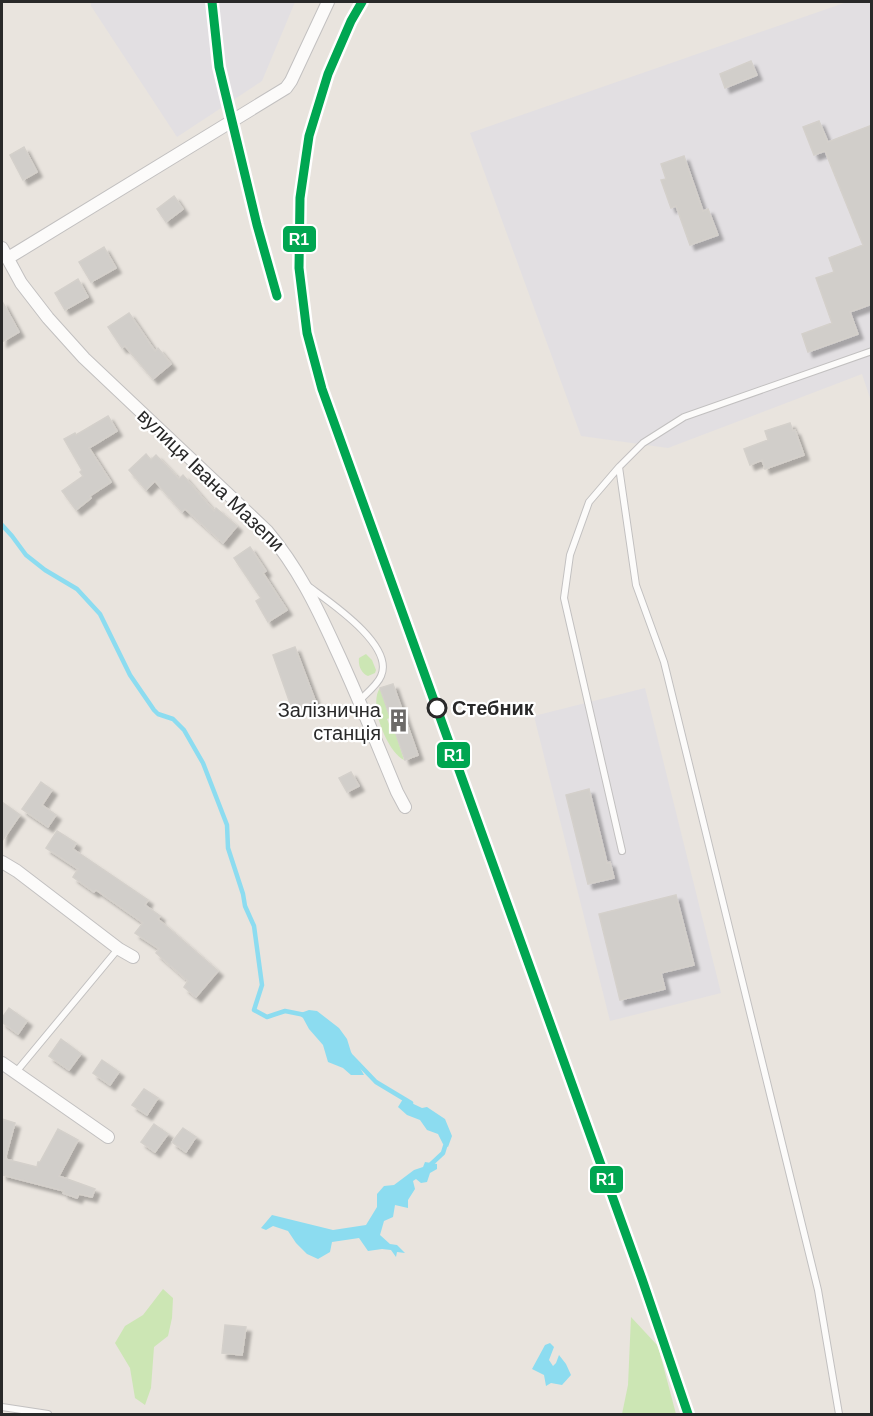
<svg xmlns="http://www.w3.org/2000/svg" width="873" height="1416" font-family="Helvetica,sans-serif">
<defs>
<filter id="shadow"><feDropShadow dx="5" dy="5" stdDeviation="1.5" flood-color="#0004"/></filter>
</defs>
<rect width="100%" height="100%" fill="#e9e4de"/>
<path fill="#e2dfe2" d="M91,2H295L262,81L177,137L91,6Z
M847,2H871V401L862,374L668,448L581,436L470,133Z
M645,688L721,993L610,1021L534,716Z"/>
<path fill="#cce6b4" d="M366,654L372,660L376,670L375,673L368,676C361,673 358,665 359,658Z
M380,688L390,718L387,719L391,729L394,728L404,760C387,752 368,704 380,688Z
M163,1289L173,1298L172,1318L168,1336L154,1347L151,1388L145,1405L135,1398L130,1368L115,1343L125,1326L143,1315Z
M631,1317L658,1346L676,1414H622L628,1385Z"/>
<path fill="#8cdcf0" d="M309,1010L317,1011L339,1028L347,1039L351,1052L364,1075H351L343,1068L328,1062L323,1045L309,1029L303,1018L298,1014Z
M403,1099L422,1108L427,1107L445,1119L452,1136L448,1147L443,1144L438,1134L427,1130L420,1120L407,1115L398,1107Z
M425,1162L437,1164V1169L430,1173L427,1182L421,1183L416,1179L413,1181L415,1189L408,1200V1208L395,1205L393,1217L384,1221L380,1235L390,1244L397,1245L405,1253L397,1252L396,1257L391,1250L382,1249L368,1251L359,1238L332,1242L330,1252L318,1259L307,1254L296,1243L288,1231L273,1226L266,1230L261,1228L272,1215L333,1230L366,1225L377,1207V1194L384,1186L394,1185L414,1170L423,1167Z
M550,1343L554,1347L549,1360L553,1366L556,1363L559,1355L566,1364L571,1375L562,1385L551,1383L546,1386L544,1375L532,1369L545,1345Z"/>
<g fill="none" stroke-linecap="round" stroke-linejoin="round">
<path stroke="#8cdcf0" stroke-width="4.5" d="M2,525L12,536L26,555L45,570L77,589L100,614L130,675L154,710L158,714L173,719L184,730L203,763L227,825L228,848L243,894L245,906L254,926L262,985L254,1010L267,1017L285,1011L305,1015
M352,1057L376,1082L411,1103
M428,1167L443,1153L447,1140"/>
</g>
<path fill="#d1ceca" stroke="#d4d0cb" stroke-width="1.5" filter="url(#shadow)" d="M751,61L757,75L725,88L720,74Z
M819,121L828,142L872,125V304L850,312L858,334L808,352L802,334L832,323L816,278L834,272L829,258L863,245L825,151L814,155L803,127Z
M24,147L37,172L23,180L10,155Z
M684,156L703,211L708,209L718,235L690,245L676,206L671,208L661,180L666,179L661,164Z
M174,196L183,209L166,222L157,209Z
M104,247L116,268L91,282L79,262Z
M78,279L88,297L65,310L55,293Z
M2,301L19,332L2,342Z
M129,313L155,351L158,348L171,364L153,379L125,346L122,348L108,327Z
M108,416L117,431L89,448L111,482L90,496L91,498L76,510L62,491L83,476L80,472L82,470L64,439L75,433L76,435Z
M790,423L793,431L795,430L804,455L765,469L762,460L750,465L744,449L768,440L765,431Z
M146,454L151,460L156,455L179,479L183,475L214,511L216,508L237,526L223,543L185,509L182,512L155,481L146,490L129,470Z
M250,547L266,571L263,573L287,610L268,622L256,601L261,598L234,558Z
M295,647L315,700L292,709L273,655Z
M393,684L418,755L405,760L380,688Z
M351,772L359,786L347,792L339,778Z
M41,782L52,790L42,805L56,815L48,827L22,809Z
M589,789L607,863L610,862L614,878L588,884L566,795Z
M2,802L20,815L2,841Z
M57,831L76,843L73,849L148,900L145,905L160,916L158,919L218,971L196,997L184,987L188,981L156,953L159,949L135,933L143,923L96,890L94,892L73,877L78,869L46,848Z
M676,895L694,965L661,973L665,989L620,1000L599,914Z
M9,1008L27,1021L18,1034L2,1022V1018Z
M61,1039L81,1054L69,1070L49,1056Z
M102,1060L119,1072L110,1085L93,1073Z
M144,1089L158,1098L147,1115L132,1105Z
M2,1119L15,1123L5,1159L37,1167L38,1162H40L58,1129L78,1140L59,1176L95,1189L92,1197L79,1194L77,1198L63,1193L64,1191L2,1175Z
M154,1124L168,1134L155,1152L141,1142Z
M183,1128L196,1137L186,1152L172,1142Z
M225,1325L246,1327L242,1355L222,1353Z"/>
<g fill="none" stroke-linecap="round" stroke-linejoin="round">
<defs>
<path id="service" d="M619,467L589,502L570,555L564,598L622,851
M308,586C328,601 395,645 381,676C378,684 366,694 360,700
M16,1072L118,949
M2,1407L48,1414
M839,1414L818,1290L664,662L636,585L619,467L643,443L684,417L872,351"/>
<path id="minor" d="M2,248L21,283L48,318L84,358L267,531C298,568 316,605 336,649C358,696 377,744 397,792L405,807
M8,258L286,88L291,81L328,2
M2,862L17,871L119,949L133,957
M2,1063L108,1137"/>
</defs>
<use href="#service" stroke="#c2c0c0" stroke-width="8"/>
<use href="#minor" stroke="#c2c0c0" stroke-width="14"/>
<use href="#service" stroke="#fcfbfa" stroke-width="6"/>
<use href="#minor" stroke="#fcfbfa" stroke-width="12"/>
<defs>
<path id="rail-1" d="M212,2L219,67L257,225L277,296
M362,2L351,21L328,74L309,136L300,198L299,268L307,333L322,389L642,1279L688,1414"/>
</defs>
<use href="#rail-1" stroke="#fff" stroke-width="14"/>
<use href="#rail-1" stroke="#00a651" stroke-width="9"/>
</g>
<defs>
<symbol id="building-bare" viewBox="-9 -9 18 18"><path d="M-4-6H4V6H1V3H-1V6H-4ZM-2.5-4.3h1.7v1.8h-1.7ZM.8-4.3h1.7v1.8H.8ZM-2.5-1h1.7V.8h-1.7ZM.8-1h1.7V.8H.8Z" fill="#6c6a68" stroke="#fff" stroke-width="2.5" paint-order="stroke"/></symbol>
</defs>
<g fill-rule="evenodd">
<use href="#building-bare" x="382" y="704" width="33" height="33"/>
</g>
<circle fill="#fff" stroke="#292929" stroke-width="3" cx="437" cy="708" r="9"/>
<g text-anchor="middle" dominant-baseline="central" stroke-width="4.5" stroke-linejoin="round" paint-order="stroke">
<g font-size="20" fill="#292929" stroke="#fff">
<text transform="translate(211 480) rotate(44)">вулиця Івана Мазепи</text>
</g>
<g font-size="20" font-weight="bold" fill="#292929" stroke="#fff" text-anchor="start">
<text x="452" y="708">Стебник</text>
</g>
<g font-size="20" fill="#292929" stroke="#fff" text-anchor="end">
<text x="381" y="710">Залізнична<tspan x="381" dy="23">станція</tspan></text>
</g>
</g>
<g stroke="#fff" stroke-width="2">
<rect x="282" y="225" width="35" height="28" rx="6" fill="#00a651"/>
<rect x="436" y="741" width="35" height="28" rx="6" fill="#00a651"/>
<rect x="589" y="1165" width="35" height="29" rx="6" fill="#00a651"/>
</g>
<g font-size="16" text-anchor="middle" font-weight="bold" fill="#fff">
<text x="299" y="245">R1</text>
<text x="454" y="761">R1</text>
<text x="606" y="1185">R1</text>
</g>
<rect width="873" height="1416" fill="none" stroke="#292929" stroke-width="6"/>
</svg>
